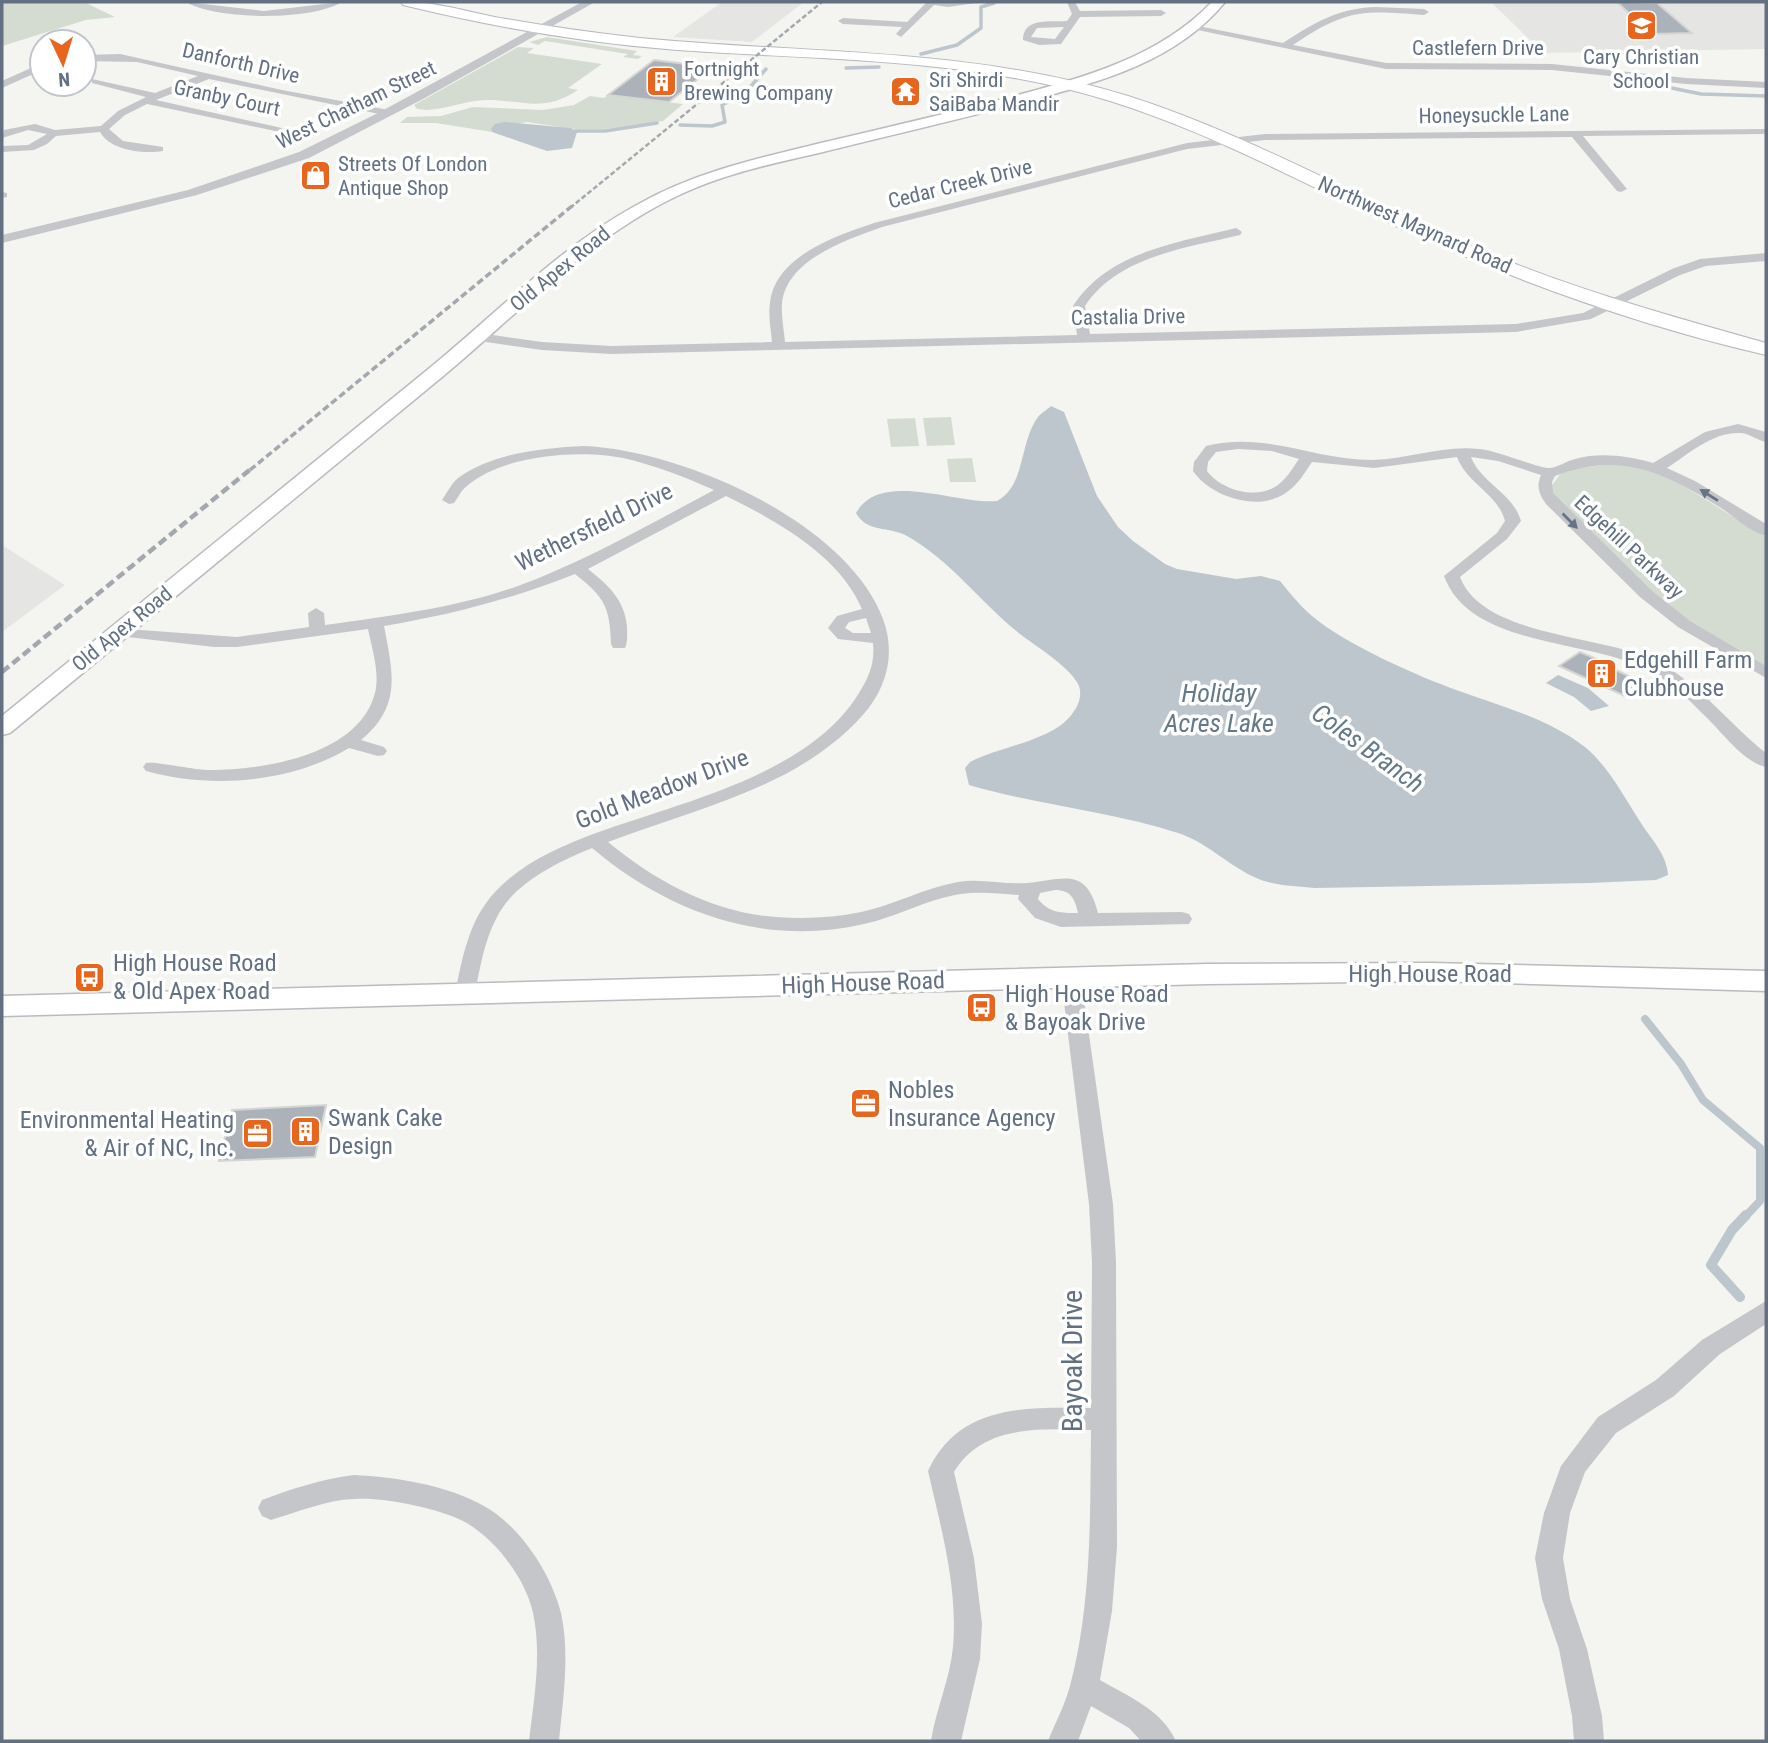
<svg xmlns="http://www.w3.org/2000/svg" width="1768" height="1743" font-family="'Roboto Condensed',sans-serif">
<rect width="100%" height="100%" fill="#f4f5f0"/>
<path fill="#e5e6e4" d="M722,2H804L752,42L673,37Z
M1491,2H1766V49L1543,53Z
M2,545L65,585L2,632Z"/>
<path fill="#d4dcd1" d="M2,2H84L115,17L86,20L2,46Z
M547,37L637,51L633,55L642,56L638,59L623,57L628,54L545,41L538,45L529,42Z
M518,47L534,48L527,53L602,64L568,88L578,90C543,113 524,100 487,100C466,100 448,109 427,110L417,109L414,105Z
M608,95L683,104L663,121L605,129H574L527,122L491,129L492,132L436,123H400L407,117L441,116L473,107L543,110L574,105L590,96L604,98Z
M951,417L955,445L927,446L923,418Z
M915,418L919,446L891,447L887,419Z
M972,458L976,482H950L947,459Z
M1626,463L1666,475L1766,537V667L1686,619L1656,597L1555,498L1550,488L1564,469Z"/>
<path fill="#bcc6cc" d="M504,122L571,128L577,132L572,148L547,151L492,132L491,129L495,124Z
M1051,406L1064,412L1097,496L1118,527L1133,541L1165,564L1177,569L1236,579L1261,576L1280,581C1290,593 1300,606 1312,616C1345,644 1417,676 1459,691C1501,706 1549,719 1585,747C1608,766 1623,795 1639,820C1650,838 1667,854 1668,875L1656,880L1590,883L1315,888C1294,886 1272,886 1252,876C1227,864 1206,842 1178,833C1110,811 1038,805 969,785L965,768L970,762C999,746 1056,741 1074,711C1079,705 1082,694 1079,686C1072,669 1039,648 1024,637C983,606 953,562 907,536C889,526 867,533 856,513C880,469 958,505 997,501C1026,485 1019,443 1038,417C1041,413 1047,410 1051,406Z
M1558,675L1588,688L1609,706L1591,711L1574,697L1546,683Z"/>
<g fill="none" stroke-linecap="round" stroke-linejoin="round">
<path stroke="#bcc6cc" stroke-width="3.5" d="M921,54L957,45L981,28V7L994,3
M846,68L879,67
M1652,84L1701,94L1766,96
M680,125L712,126L725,122L722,105L744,94L766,69
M575,131H605L657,123"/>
<path stroke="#bcc6cc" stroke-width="8" d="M1645,1019L1681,1064L1703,1100L1760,1148V1201L1745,1217"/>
<path stroke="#bcc6cc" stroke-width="10" d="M1740,1297L1711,1265L1732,1230L1746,1215"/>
</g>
<path fill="#acb2b9" stroke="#d5d6d3" stroke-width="2" d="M1617,2L1657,3L1692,33L1651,34Z
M654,60L678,63L713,67L669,102L608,95Z
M1580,652L1606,663L1603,664L1643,683L1625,696L1559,666Z
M326,1105L315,1157L219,1161L232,1110Z"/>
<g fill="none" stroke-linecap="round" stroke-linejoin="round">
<defs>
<path id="secondary" d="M1212,2H1225C1176,62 1099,82 1028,101C960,119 891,135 823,152C774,163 723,174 677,196C587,239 518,314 442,377C298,496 154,614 10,733L2,735V716C143,601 285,486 426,371C495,315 557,249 635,206C694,172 759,158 825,142C888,127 951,113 1014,96C1086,77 1159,57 1212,2Z
M1431,963L1766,971V991L1431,981L1207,984L2,1016V996L1207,964Z"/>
<path id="primary" d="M401,2C436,1 471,13 506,19C551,27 595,33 640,38C804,54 970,47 1128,96C1251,135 1363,201 1481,250C1573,289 1670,316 1766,343V355C1649,328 1532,287 1422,238C1305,186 1193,120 1067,89C940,58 807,59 677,50C585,43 493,27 403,5Z"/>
</defs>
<use href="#secondary" stroke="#b8bbc0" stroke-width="3"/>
<use href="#primary" stroke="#b6b9bd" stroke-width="2"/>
<path fill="#c4c6ca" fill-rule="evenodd" d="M186,2L264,11L342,2C312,21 216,20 186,2Z
M927,2H983L948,7L934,5L901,37L896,34L902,27L843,24L838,21L843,18L907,22Z
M1067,2H1075L1080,11L1161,10L1166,13L1161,16L1080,17L1061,44L1039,45L1023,40C1023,17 1050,22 1067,21L1072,14ZM1064,27L1055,39L1031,37L1037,28Z
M1376,7L1424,9L1429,12L1424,15C1362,10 1346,9 1293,45L1386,63L1552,64L1686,78L1766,82V88L1686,84L1552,70L1386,69L1188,28L1193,25L1283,43C1314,23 1338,8 1376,7Z
M120,54L282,90L389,110L394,113L389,116L209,79L156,100L304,133L299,136L147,104L125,115L109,129L123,141L163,147V151C143,154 111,151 100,132L56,136L47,144L34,150L2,152V146L28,145L47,134L28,130L2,138L4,130L35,124L55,130L101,126L118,111L146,97L92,83V79L155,93L198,76L137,62L84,61V55Z
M42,63V70L2,88V81Z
M1766,129V133L1763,134L1583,136L1627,189L1621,192L1617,191L1572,137L1265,140L1187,149L882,227C847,240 787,259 782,303C781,316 784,330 785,342L1077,335L1073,306C1109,251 1177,243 1236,228L1242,232L1240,235C1186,248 1118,256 1085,306L1090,334L1516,324L1583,313L1672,269L1700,259L1766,253V261L1706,266L1680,275L1591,319L1516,332L611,354L542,350L479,341L472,337L479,333L542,342L611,346L772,342C771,330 768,316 770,303C775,256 836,236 874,223L1187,143L1265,134Z
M2,192L7,193V197L2,198Z
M1738,424L1766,432V442C1757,440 1750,434 1741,433C1714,431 1688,454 1667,468L1695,481L1766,524V536C1751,532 1737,519 1724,510C1667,474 1623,450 1555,476L1552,482L1553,493L1652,591L1690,621L1766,666V678L1678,627L1640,597L1546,504C1539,494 1536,487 1541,475L1498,461L1471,457C1481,483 1513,493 1521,521L1507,539L1460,577C1484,639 1607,634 1660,663C1702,686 1730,725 1766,753V767C1743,762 1722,732 1705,716C1687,698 1669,680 1646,669C1586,639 1470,647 1444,576L1497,533L1505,521C1498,494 1467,484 1457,457L1374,468L1312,462C1305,472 1298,485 1287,492C1259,513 1211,497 1193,471L1194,462L1206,446C1266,431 1314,460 1373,460C1409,459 1443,445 1479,449C1496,450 1540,469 1550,468C1558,467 1567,461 1575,459C1601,452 1628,456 1653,463L1705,432ZM1238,449L1272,451L1299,459C1292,469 1285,482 1273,488C1253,499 1220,489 1207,471L1208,462L1216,452Z
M584,446C682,450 847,522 883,619C896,654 887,688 862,716C797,788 695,809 608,842C655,881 714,913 776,917C804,919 833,918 861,912C894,905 924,888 958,882C981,878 1004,885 1027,883C1062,880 1086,865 1098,913L1182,912L1189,914L1192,919L1189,924L1061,927L1035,918L1018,899L1019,895C1000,894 980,891 961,894C927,899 897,917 864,924C764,947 669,913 592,848C558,862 513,883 496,919C484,942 480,968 475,993L472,998H458L455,993C463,956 469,919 496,891C522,863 561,846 596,833C681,802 809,775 859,693C869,677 875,663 873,643L838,639L828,628L837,616L862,609C839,555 777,521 726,496L588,569C608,585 624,599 627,626C627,634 628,641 625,648H613L611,644C610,606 604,597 575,574C512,599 450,615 384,626C393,673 402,706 361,740L384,747L387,751L384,755L378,756L349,748C291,783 210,789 146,771L143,767L146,763C156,761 193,770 210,770C264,770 359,755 375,693C380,673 372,649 368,629L237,647H214L119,636L113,634L111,631L113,628L237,637L309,627L308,613L316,608L324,613L325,625C389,616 456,608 518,586C586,561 650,524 714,490C685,477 654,465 623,458C579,449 502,455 467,486C461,490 458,498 454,503L449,504L442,500C447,493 451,484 458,478C493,453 542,448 584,446ZM866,618L871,633H853L845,628L849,622ZM1055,890C1071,890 1075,899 1078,913C1061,913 1049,913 1038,899L1040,893Z
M1071,971L1078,973L1081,978L1113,1204L1116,1263L1117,1547L1112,1611L1100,1680C1128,1696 1162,1710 1176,1741H1141L1129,1728L1091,1706L1078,1741H1048C1055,1723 1065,1705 1070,1686C1092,1603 1090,1515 1091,1430C1041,1429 983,1424 954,1472L974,1558L982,1624L980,1659L961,1741H931C936,1709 950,1679 953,1647C958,1587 941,1528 928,1471C959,1404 1027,1407 1091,1408L1092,1263L1089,1204L1061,978L1064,973Z
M1766,1301V1324L1720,1354L1674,1396L1616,1433L1585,1472L1570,1513L1563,1558L1570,1599L1587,1649L1602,1716L1604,1741H1574L1572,1716L1559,1649L1542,1599L1535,1558L1544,1513L1561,1466L1598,1417L1656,1380L1702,1340Z
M354,1475C396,1477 447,1485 484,1506C520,1526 551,1573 561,1613C570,1654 563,1700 559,1741H529C534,1700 542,1654 533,1613C526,1579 495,1538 463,1521C437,1508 384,1497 354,1499C326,1500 298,1512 271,1520L262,1516L258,1508L262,1500C291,1489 322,1479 354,1475Z"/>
<path fill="#c4c6ca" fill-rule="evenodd" d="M582,2H595L423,99L309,158L197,195L2,243V235L188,190L299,152L378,113Z"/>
<use href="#secondary" fill="#fff" fill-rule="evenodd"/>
<use href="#primary" fill="#fff" fill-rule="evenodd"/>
<path stroke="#a3a8ae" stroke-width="2.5" stroke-dasharray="5 2.5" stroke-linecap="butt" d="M570,208L822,2"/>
<path stroke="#a3a8ae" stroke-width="3.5" stroke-dasharray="7 3.5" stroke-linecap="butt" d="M250,470L572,206"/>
<path stroke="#a3a8ae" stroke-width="4.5" stroke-dasharray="9 4.5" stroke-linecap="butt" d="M2,672L252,468"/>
</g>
<defs><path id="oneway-solid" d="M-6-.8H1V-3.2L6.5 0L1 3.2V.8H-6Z" transform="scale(1.75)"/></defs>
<g fill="#677486">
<use href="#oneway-solid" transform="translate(1709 495) rotate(-148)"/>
<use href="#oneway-solid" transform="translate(1570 521) rotate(45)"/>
</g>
<defs>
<symbol id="school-square" viewBox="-11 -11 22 22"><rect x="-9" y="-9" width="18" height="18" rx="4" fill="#e8651d" stroke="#fff"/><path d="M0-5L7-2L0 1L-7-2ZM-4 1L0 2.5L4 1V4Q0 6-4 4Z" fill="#fff"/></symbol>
<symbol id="building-square" viewBox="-11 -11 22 22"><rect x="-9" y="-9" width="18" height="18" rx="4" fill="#e8651d" stroke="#fff"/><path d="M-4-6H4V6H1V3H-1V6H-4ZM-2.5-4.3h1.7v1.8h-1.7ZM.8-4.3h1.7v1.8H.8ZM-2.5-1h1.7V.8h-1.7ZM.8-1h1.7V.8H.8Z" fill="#fff"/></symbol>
<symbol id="temple-square" viewBox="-11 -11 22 22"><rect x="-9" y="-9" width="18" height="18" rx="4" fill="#e8651d" stroke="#fff"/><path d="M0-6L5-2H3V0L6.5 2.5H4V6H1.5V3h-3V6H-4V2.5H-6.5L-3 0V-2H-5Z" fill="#fff"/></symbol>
<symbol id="shop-square" viewBox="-11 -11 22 22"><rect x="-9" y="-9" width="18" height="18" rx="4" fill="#e8651d" stroke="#fff"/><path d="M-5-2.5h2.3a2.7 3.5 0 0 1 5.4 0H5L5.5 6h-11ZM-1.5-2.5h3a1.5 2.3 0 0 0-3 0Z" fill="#fff"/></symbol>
<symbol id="bus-square" viewBox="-11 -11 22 22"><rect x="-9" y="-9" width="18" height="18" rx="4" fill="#e8651d" stroke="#fff"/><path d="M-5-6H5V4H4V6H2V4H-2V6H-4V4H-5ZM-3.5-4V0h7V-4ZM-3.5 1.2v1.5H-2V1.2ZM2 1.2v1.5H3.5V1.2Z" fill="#fff"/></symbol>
<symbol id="office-square" viewBox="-11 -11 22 22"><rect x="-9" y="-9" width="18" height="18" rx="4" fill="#e8651d" stroke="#fff"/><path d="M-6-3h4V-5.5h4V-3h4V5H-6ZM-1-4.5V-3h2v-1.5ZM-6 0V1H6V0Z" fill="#fff"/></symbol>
</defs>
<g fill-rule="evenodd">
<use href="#school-square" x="1624" y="8" width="35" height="35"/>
<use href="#building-square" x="644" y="64" width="35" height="35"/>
<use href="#temple-square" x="888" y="74" width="35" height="35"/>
<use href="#shop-square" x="298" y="158" width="35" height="35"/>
<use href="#building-square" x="1584" y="656" width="35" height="35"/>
<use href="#bus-square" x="72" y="960" width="35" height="35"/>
<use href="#bus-square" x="964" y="990" width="35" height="35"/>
<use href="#office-square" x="848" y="1086" width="35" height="35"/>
<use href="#building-square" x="288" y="1114" width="35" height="35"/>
<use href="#office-square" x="240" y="1116" width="35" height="35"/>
</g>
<g text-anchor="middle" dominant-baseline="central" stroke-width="7" stroke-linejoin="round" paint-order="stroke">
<g font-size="21" fill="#627082" stroke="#fff">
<text x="1478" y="48">Castlefern Drive</text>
<text transform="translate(241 63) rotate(13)">Danforth Drive</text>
<text transform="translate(227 98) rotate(12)">Granby Court</text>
<text transform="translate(356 105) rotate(-26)">West Chatham Street</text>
<text transform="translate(1494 115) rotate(-1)">Honeysuckle Lane</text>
<text transform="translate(960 184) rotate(-14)">Cedar Creek Drive</text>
<text transform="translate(1415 225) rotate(24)">Northwest Maynard Road</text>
<text transform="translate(560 269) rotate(-39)">Old Apex Road</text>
<text transform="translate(1128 317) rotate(-1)">Castalia Drive</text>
<text transform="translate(1629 547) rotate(43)">Edgehill Parkway</text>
<text transform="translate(122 629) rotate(-39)">Old Apex Road</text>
</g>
<g font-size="21" fill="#627082" stroke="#fff" text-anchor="start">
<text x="1641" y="57" text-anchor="middle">Cary Christian<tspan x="1641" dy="24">School</tspan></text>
<text x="684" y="69">Fortnight<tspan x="684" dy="24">Brewing Company</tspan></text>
<text x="929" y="80">Sri Shirdi<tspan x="929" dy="24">SaiBaba Mandir</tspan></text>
<text x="338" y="164">Streets Of London<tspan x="338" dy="24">Antique Shop</tspan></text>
</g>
<g font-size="24" fill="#627082" stroke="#fff">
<text transform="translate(594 527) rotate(-26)">Wethersfield Drive</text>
<text transform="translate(662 789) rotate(-21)">Gold Meadow Drive</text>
<text x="1430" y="974">High House Road</text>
<text transform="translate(863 983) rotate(-2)">High House Road</text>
</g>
<g font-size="24" fill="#627082" stroke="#fff" text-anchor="start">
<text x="1624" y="660">Edgehill Farm<tspan x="1624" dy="28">Clubhouse</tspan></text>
<text x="113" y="963">High House Road<tspan x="113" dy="28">&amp; Old Apex Road</tspan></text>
<text x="1005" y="994">High House Road<tspan x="1005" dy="28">&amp; Bayoak Drive</tspan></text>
<text x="888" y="1090">Nobles<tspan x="888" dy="28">Insurance Agency</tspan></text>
<text x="328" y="1118">Swank Cake<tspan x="328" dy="28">Design</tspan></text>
<text x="234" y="1120" text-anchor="end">Environmental Heating<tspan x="234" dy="28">&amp; Air of NC, Inc.</tspan></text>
</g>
<g font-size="26" font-style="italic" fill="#637987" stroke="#fff">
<text x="1219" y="693">Holiday<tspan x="1219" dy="30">Acres Lake</tspan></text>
<text transform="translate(1368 748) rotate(36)">Coles Branch</text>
</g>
<g font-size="28" fill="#627082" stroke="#fff">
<text transform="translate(1072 1361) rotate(-90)">Bayoak Drive</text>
</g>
</g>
<rect width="1768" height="1743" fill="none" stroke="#627082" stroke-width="7"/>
<g transform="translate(63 63) rotate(176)"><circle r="33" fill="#ffffff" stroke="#c0c6cd" stroke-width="2"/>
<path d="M0-5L12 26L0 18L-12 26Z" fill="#e8651d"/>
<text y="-10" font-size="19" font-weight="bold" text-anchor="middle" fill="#627082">N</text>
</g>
</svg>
